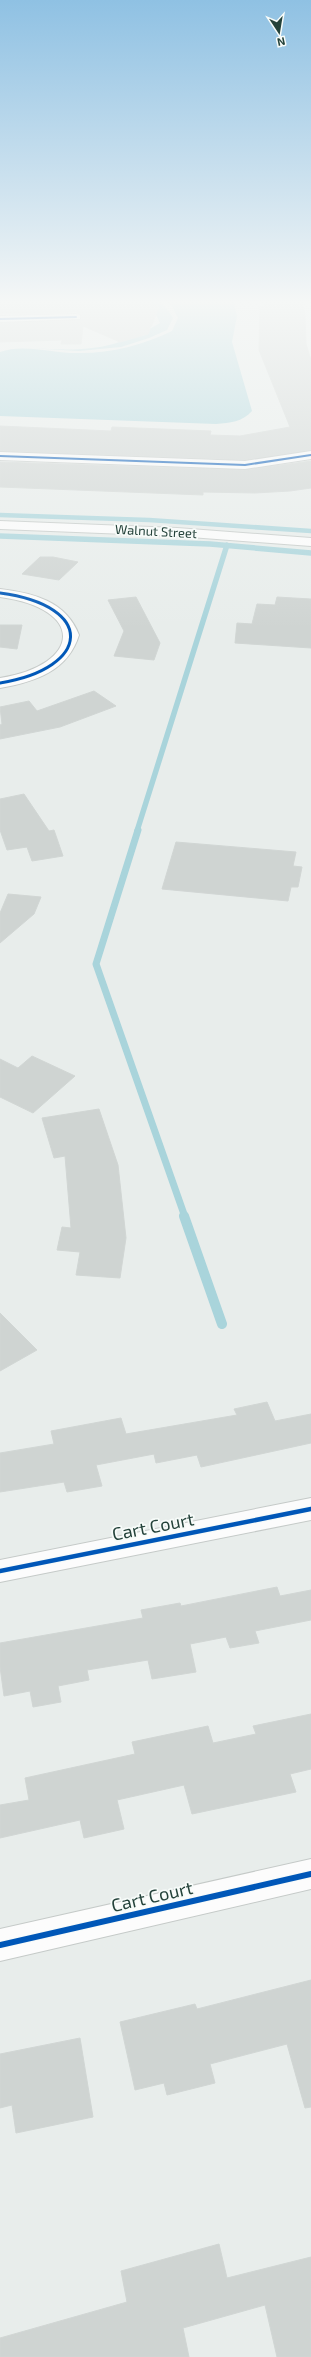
<svg xmlns="http://www.w3.org/2000/svg" width="311" height="2357" font-family="'Exo 2',sans-serif">
<rect width="100%" height="100%" fill="#e8edeb"/>
<path fill="#a9d4db" d="M141,299C157,299 165,304 173,318L167,330L149,338L121,347L79,351L28,348C83,351 112,352 160,323L151,304Z
M159,299H233L237,316L232,342L252,411C242,422 230,423 216,424L0,416V352C24,343 55,354 80,353C113,353 143,345 172,331L178,318L172,306Z"/>
<g fill="none" stroke-linecap="round" stroke-linejoin="round">
<path stroke="#a9d4db" stroke-width="4.5" d="M0,515L149,520L311,531"/>
<path stroke="#a9d4db" stroke-width="5.5" d="M0,536L210,544L311,553
M137,831L227,545"/>
<path stroke="#a9d4db" stroke-width="7" d="M138,830L96,964L185,1217"/>
<path stroke="#a9d4db" stroke-width="10" d="M184,1216L222,1324"/>
</g>
<path fill="#cfd4d2" stroke="#d1d6d4" d="M0,299H141L159,307L148,334L120,342L83,326L81,344H61L62,340L0,342V323L82,319L81,314L76,312L0,314Z
M261,299H302L305,315L306,344L311,360V450L245,460L0,451V426L111,431L112,427L211,431L210,435L240,436L290,427L259,350L260,306H264Z
M311,461V488L290,491L255,493L203,492V495L0,487V462L245,470Z
M40,557H53L78,562L59,580L22,574Z
M136,597L160,643L154,660L114,656L124,631L108,600Z
M277,597L311,599V648L235,643L237,623L252,624L257,604L275,605Z
M0,625H22L17,649L0,647Z
M94,691L116,706L60,727L0,739V725L2,724L0,707L29,701L37,711Z
M24,794L49,831L54,830L63,856L32,861L27,847L7,850L0,830V799Z
M176,842L296,852L293,866L302,867L298,887H291L288,901L162,889Z
M8,894L41,897L34,914L0,943V913Z
M32,1056L75,1076L33,1113L0,1097V1059L18,1068Z
M99,1109L118,1165L126,1238L120,1278L76,1275L80,1252L57,1250L62,1227L71,1228L65,1156L54,1158L42,1118Z
M0,1313L37,1350L0,1371Z
M267,1402L275,1421L311,1414V1443L201,1467L197,1455L156,1463L154,1454L96,1465L102,1486L67,1492L64,1482L0,1492V1453L54,1444L51,1431L121,1418L126,1434L237,1415L234,1409Z
M277,1587L280,1596L311,1590V1620L255,1631L259,1643L230,1648L226,1637L190,1644L196,1672L152,1679L148,1660L87,1670L89,1680L58,1686L61,1702L33,1707L30,1691L4,1696L0,1667V1643L143,1618L141,1610L180,1603L181,1606Z
M311,1714V1769L290,1774L296,1792L192,1814L184,1785L117,1800L124,1829L84,1838L80,1820L0,1838V1805L29,1800L25,1778L135,1754L132,1742L208,1726L213,1743L256,1734L253,1726Z
M311,1980V2107L305,2108L287,2044L210,2064L215,2083L167,2095L164,2083L135,2090L120,2022L195,2004L197,2009Z
M80,2038L93,2117L16,2133L12,2105L0,2108V2054Z
M219,2244L227,2278L311,2257V2357H277L265,2305L183,2328L189,2357H0V2338L127,2302L121,2271Z"/>
<g fill="none" stroke-linecap="round" stroke-linejoin="round">
<defs>
<path id="minor" d="M76,314L80,315V319L0,322V316Z
M311,451V459L245,469L0,460V452L245,461Z
M0,521L177,528L311,538V546L177,536L0,529Z
M0,589C33,593 66,601 79,635C68,671 35,682 0,688V678C81,665 87,609 0,597Z
M311,1498V1520L0,1582V1560Z
M311,1859V1889L0,1961V1929Z"/>
</defs>
<use href="#minor" stroke="#c5cac8" stroke-width="2"/>
<use href="#minor" fill="#fcfcfc" fill-rule="evenodd"/>
<defs>
<path id="cycleway-far3" d="M0,319L76,317
M0,456L245,465L311,455"/>
<path id="cycleway-far2" d="M0,593C97,606 91,668 0,683"/>
<path id="cycleway-far1" d="M0,1571L311,1509"/>
<path id="cycleway" d="M0,1945L311,1874"/>
</defs>
<use href="#cycleway-far3" stroke="#f7fbf9" stroke-width="3.5"/>
<use href="#cycleway-far2" stroke="#f7fbf9" stroke-width="4.5"/>
<use href="#cycleway-far1" stroke="#f7fbf9" stroke-width="7"/>
<use href="#cycleway" stroke="#f7fbf9" stroke-width="8"/>
<use href="#cycleway-far3" stroke="#0057b8" stroke-width="2"/>
<use href="#cycleway-far2" stroke="#0057b8" stroke-width="3"/>
<use href="#cycleway-far1" stroke="#0057b8" stroke-width="4.5"/>
<use href="#cycleway" stroke="#0057b8" stroke-width="6"/>
</g>
<linearGradient id="sky" x2="0" y2="1"><stop stop-color="#8fc1e3"/><stop offset="0.48" stop-color="#f5f7f6"/><stop offset="1" stop-color="#f5f7f6" stop-opacity="0"/></linearGradient>
<rect width="311" height="629" fill="url(#sky)"/>
<g text-anchor="middle" dominant-baseline="central" stroke-width="3.5" stroke-linejoin="round" paint-order="stroke">
<g font-size="13" fill="#24423a" stroke="#f7fbf9">
<text transform="translate(156 531) rotate(3)">Walnut Street</text>
</g>
<g font-size="18" fill="#24423a" stroke="#f7fbf9">
<text transform="translate(153 1526) rotate(-11)">Cart Court</text>
<text transform="translate(152 1896) rotate(-13)">Cart Court</text>
</g>
</g>
<g transform="translate(279 32) rotate(168)" stroke="#f7fbf9" stroke-width="3" paint-order="stroke">
<path d="M0-3L7 15L0 10L-7 15Z" fill="#24423a"/>
<text y="-6" font-size="11" font-weight="bold" text-anchor="middle" fill="#24423a">N</text>
</g>
</svg>
